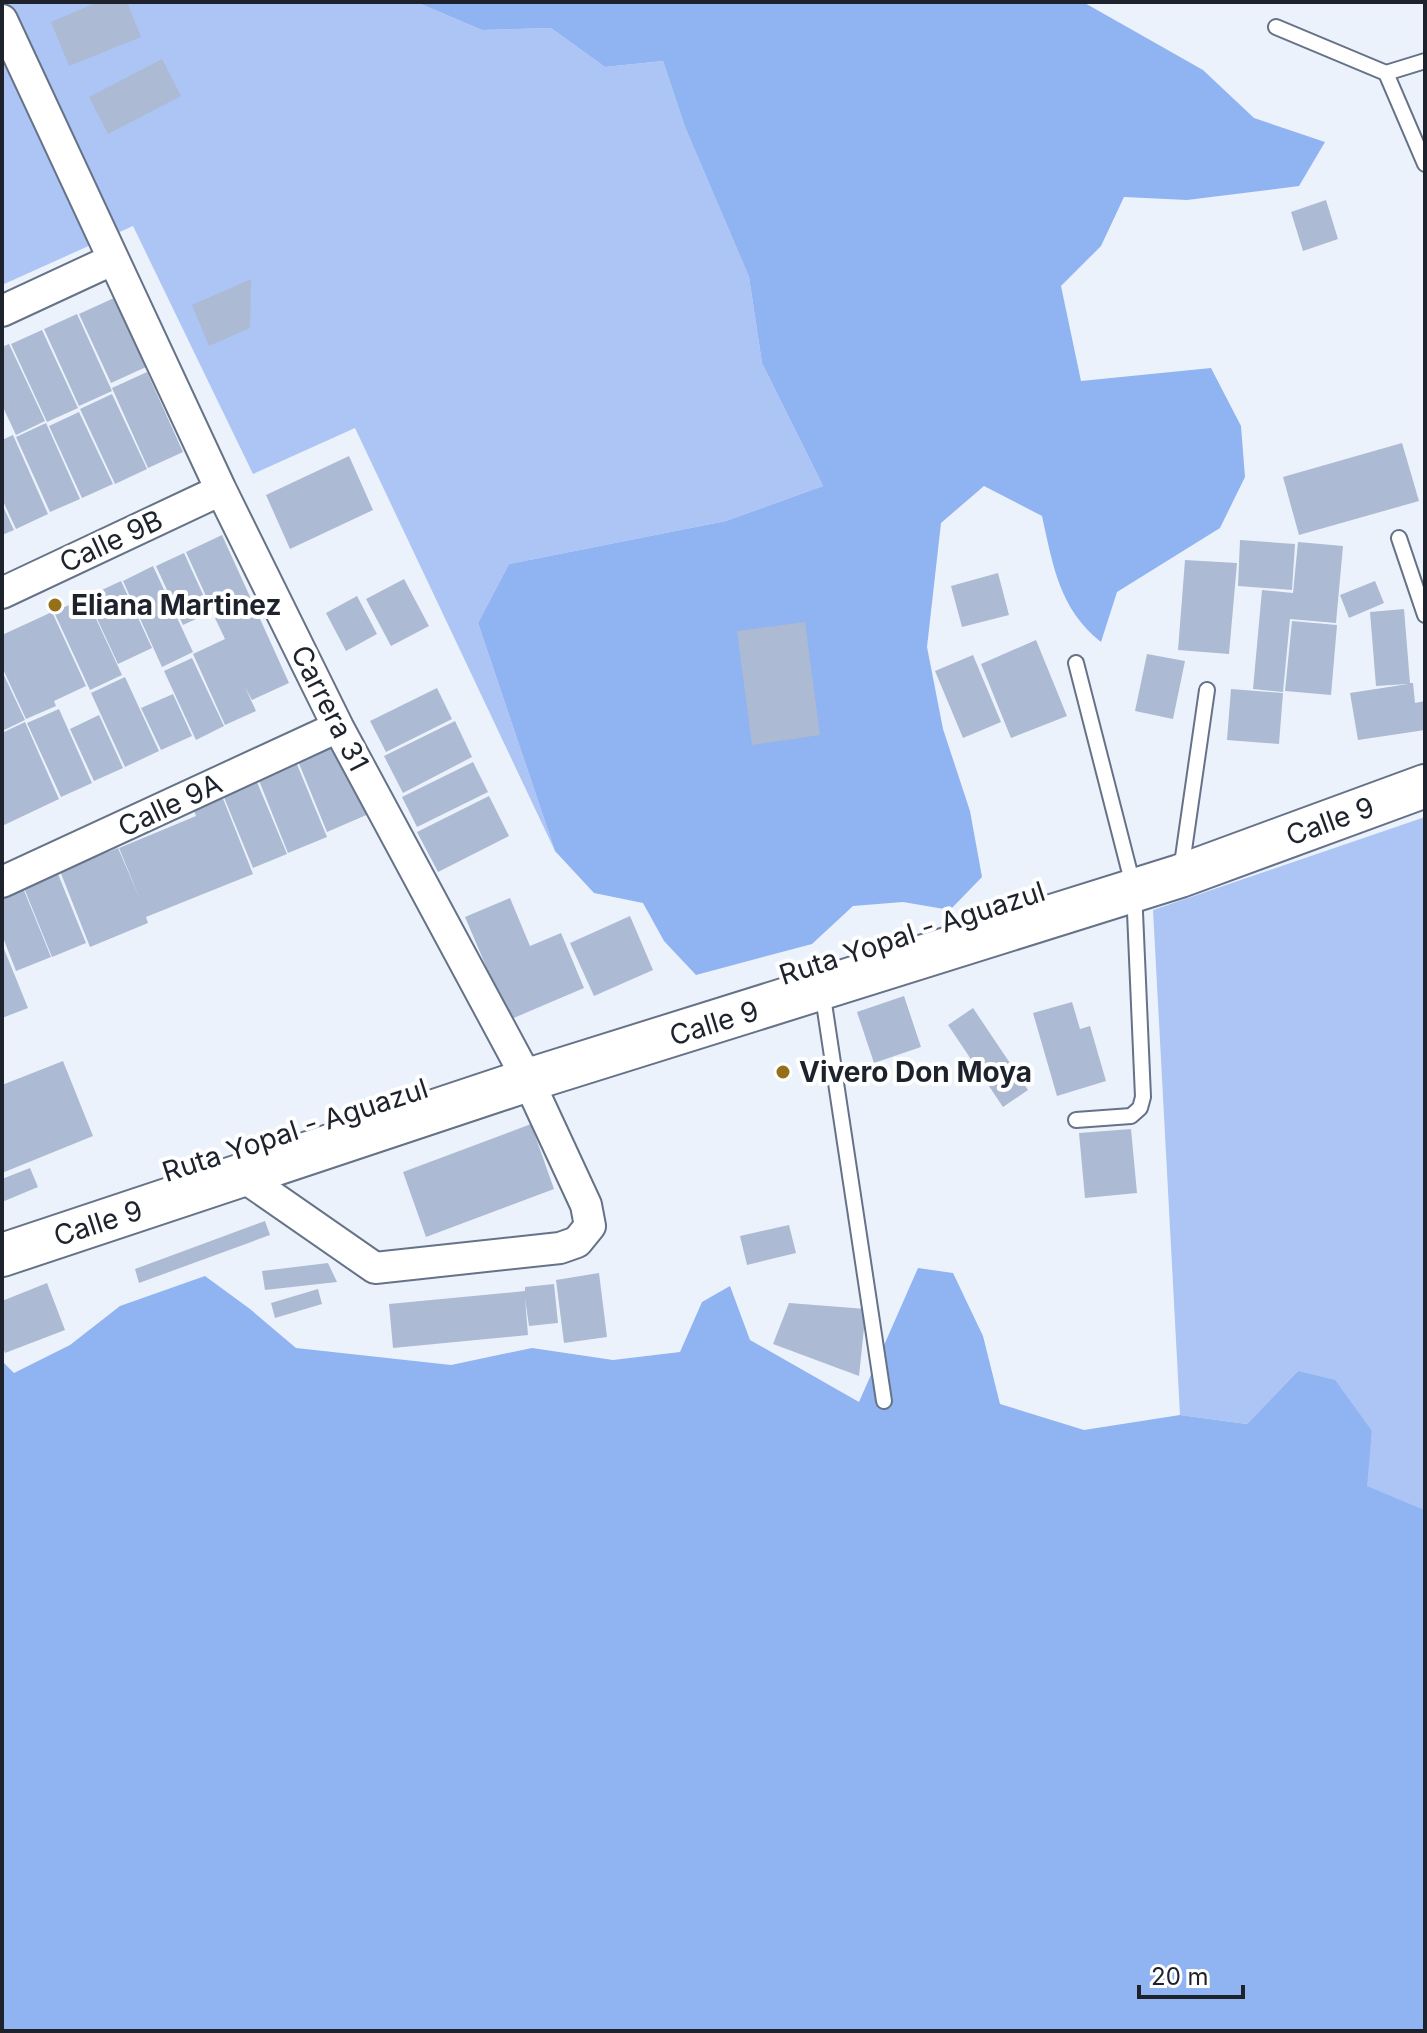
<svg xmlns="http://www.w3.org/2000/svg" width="1427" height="2033" font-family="Inter,sans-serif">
<rect width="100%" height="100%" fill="#ecf2fc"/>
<path fill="#acc5f4" d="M2,2H416L482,30L551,28L605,67L663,61L685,127L749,277L762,363L823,486L726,521L509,564L478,623L555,851L355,428L253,474L133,226L2,285Z
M1425,817V1510L1366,1486L1372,1431L1298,1371L1247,1424L1180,1415L1153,910Z"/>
<path fill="#90b3f2" d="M416,2H1083L1203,70L1254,118L1325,142L1299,186L1187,200L1124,197L1101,246L1061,286L1081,381L1211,368L1241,426L1245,477L1220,528L1117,592L1101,642C1059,609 1053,565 1042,516L984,486L941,523L927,647L943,729L970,811L982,877L950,910L903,902L853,906L812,944L696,975L664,941L643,903L594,893L555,851L478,623L509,564L726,521L823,486L762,363L749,277L685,127L663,61L605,67L551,28L482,30Z
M918,1268L953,1273L983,1336L1000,1404L1084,1430L1180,1415L1247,1424L1298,1371L1335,1380L1372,1431L1367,1486L1425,1510V2031H2V1361L14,1373L70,1345L120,1306L205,1276L250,1309L296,1348L451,1365L532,1348L613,1360L680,1352L702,1302L730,1286L750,1340L859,1402Z"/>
<path fill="#acbad3" d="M98,2H127L141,37L69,66L51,22Z
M162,59L181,96L108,134L89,97Z
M1326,200L1338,239L1303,251L1291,212Z
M251,279L250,328L209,346L192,305Z
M114,298L146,367L111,383L79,314Z
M77,314L112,391L79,406L44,329Z
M42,330L78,408L47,422L11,344Z
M9,344L45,421L16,435L2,405V347Z
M147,372L183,452L148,468L112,388Z
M112,394L147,469L115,484L80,409Z
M79,412L113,484L82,498L49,426Z
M46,423L80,499L50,512L16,437Z
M13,435L48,514L16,529L2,499V440Z
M1402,443L1419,501L1299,535L1283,477Z
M349,456L373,510L290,549L266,495Z
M2,504L14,530L2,535Z
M222,535L251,599L215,616L186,552Z
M1240,540L1295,544L1292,590L1238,586Z
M1298,542L1343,546L1336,623L1290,619L1283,692L1253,689L1262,590L1293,593Z
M184,553L211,612L183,625L156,566Z
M1185,560L1237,563L1229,654L1178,650Z
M153,566L193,652L162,667L123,581Z
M998,573L1009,615L962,627L951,586Z
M404,579L429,626L391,646L366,599Z
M121,581L152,648L118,664L87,597Z
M1375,581L1384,603L1349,618L1340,595Z
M357,596L377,634L346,651L326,613Z
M86,597L122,675L90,690L54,612Z
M252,601L289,683L252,700L245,687L256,711L225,725L193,654L225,639L215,618Z
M1404,609L1410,683H1413L1415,703L1425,701V730L1358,740L1350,693L1408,684L1376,686L1370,612Z
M52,612L86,686L54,701L56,706L26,719L2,667V635Z
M1292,621L1337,625L1331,695L1285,691Z
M805,622L820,735L752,745L737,631Z
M1036,640L1067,716L1011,738L981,664Z
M1147,654L1185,661L1173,719L1135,711Z
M973,655L1001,722L963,738L935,671Z
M192,658L224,726L196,740L164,671Z
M2,671L25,720L2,731Z
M125,677L159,751L125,767L91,693Z
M437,688L452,719L386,752L370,721Z
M1231,689L1283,693L1279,744L1227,740Z
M173,694L192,736L161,750L141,708Z
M59,709L92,783L61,797L27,723Z
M99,715L123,768L94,781L70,729Z
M455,721L472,757L403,793L384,756Z
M25,722L59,799L2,826V733Z
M343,742L371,813L327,832L298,761Z
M296,762L327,837L288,853L258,778Z
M473,762L488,792L417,827L402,797Z
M257,782L287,854L253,868L223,795Z
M222,796L253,874L146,917L148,923L90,947L60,871L118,848L140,899L119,848L196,816L193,808Z
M489,796L509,836L438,872L417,832Z
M58,874L86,943L52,957L24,888Z
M23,888L51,957L16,971L2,935V897Z
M510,898L530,946L561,933L584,988L509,1020L465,917Z
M630,916L653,970L594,996L570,943Z
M2,944L28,1008L2,1018Z
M904,996L921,1047L874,1063L857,1012Z
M1072,1002L1080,1029L1090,1026L1106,1081L1057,1096L1033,1013Z
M973,1008L1028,1090L1003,1107L948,1025Z
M63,1061L93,1136L2,1173V1085Z
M531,1124L554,1189L426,1237L403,1172Z
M1131,1129L1137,1193L1085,1198L1079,1133Z
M30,1168L38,1187L2,1202V1179Z
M265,1221L270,1235L139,1283L135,1269Z
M789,1225L796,1253L747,1265L740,1236Z
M328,1263L337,1282L265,1290L262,1271Z
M599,1273L607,1337L564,1343L556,1280Z
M47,1283L65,1330L5,1353L2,1344V1301Z
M554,1284L558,1323L529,1326L525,1298L528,1335L393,1348L389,1304L525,1291V1287Z
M318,1289L322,1304L275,1318L271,1303Z
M789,1303L866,1309L859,1376L773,1344Z"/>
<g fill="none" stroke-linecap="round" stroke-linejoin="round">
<defs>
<path id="lane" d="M1276,27L1386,73L1425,164
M1386,73L1425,61
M1399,538L1425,615
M1181,871L1207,690
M822,990L884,1401
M1076,1120L1131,1116L1140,1108L1143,1097L1134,889L1076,663"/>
<path id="street" d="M2,20L221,490L338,727L528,1080L586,1205L590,1226L577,1242L560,1248L375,1268L241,1175
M2,311L112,260
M2,593L221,490
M2,882L338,727"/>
<path id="secondary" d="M2,1255L528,1080L1180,876L1425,786"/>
</defs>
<use href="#lane" stroke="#657288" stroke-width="18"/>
<use href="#street" stroke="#657288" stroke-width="34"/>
<use href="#secondary" stroke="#657288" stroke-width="46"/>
<use href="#lane" stroke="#fff" stroke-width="14"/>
<use href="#street" stroke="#fff" stroke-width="30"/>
<use href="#secondary" stroke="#fff" stroke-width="42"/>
</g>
<g fill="#966f19" stroke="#fefffe" stroke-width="3">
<circle cx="55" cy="605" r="8"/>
<circle cx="783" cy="1072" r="8"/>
</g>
<g text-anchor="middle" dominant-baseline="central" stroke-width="8" stroke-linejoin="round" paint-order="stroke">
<g font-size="28" fill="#1d222c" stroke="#fefffe">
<text transform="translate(111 541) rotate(-25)">Calle 9B</text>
<text transform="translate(330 708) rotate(63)">Carrera 31</text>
<text transform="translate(170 805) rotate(-25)">Calle 9A</text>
<text transform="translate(1330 821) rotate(-20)">Calle 9</text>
<text transform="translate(912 933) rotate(-18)">Ruta Yopal - Aguazul</text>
<text transform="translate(714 1023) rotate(-17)">Calle 9</text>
<text transform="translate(295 1130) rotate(-18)">Ruta Yopal - Aguazul</text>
<text transform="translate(98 1223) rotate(-18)">Calle 9</text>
</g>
<g font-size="28" font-weight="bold" fill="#1d222c" stroke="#fefffe" text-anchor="start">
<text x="71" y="605">Eliana Martinez</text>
<text x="799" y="1072">Vivero Don Moya</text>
</g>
</g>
<rect width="1427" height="2033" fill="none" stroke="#1d222c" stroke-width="8"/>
<path d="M1139 1985v12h104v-12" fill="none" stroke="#1d222c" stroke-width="4"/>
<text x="1151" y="1985" font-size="24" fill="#1d222c" stroke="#fefffe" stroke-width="6" paint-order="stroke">20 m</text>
</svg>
